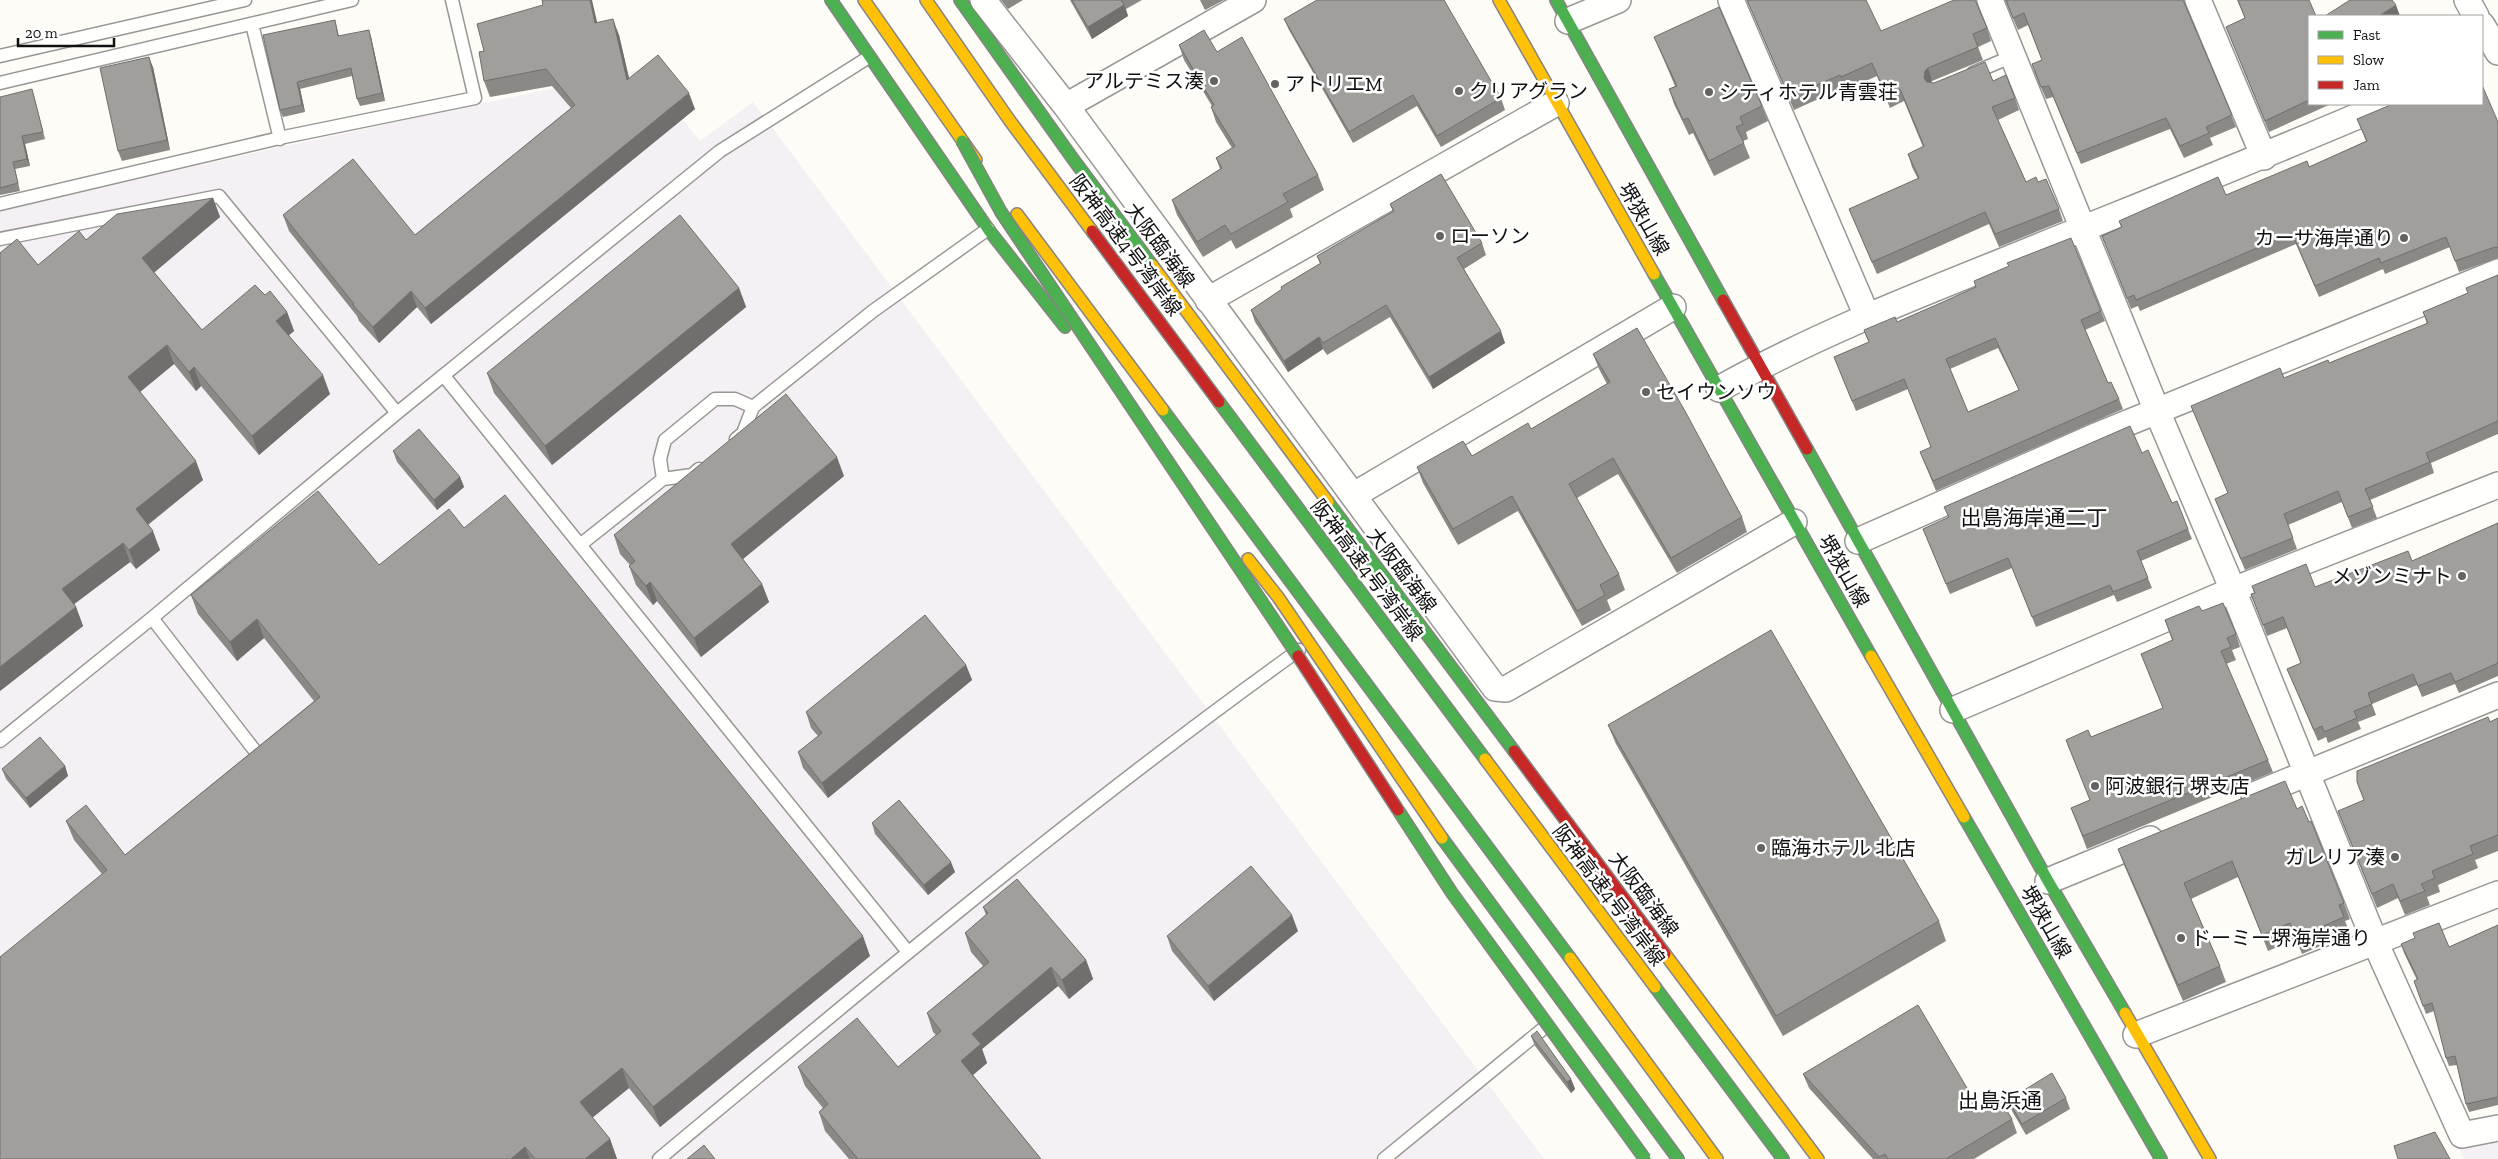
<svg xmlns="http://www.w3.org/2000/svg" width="2498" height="1159" font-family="'Zilla Slab','Noto Sans JP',serif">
<rect width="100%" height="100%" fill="#fdfcf7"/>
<path fill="#f5f0f3" d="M642,69L700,141L753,102L1544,1159H0V211L267,150Z
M2498,1136V1159H2464L2457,1144Z"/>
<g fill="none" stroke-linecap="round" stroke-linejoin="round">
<defs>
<path id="lane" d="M252,24L280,139
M0,56L245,0
M1973,73L2013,56
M0,83L352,0
M0,204L284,137L475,98L452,0
M0,239L219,196L397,413
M444,376L908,952
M736,439L743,433L753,407L873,311L988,229
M663,479L660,459L665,440L715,399H735L753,407
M580,545L663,479L692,475L699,469
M152,618L259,756
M0,741L152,618L397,413L720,151L869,57
M659,1159C868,985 1077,809 1299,650
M1384,1159L1544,1028"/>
<path id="street" d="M983,0L1066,106L1495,688L1506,689L1794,522
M1731,0L1867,316
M1990,0L2157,411L2233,590L2375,942L2462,1135L2498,1128
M2198,0L2264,157
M2467,0L2476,16
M1568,21L1618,0
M2482,25L2498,52
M1066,106L1253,0
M1208,300L1556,103
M1719,389C1808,339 1903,301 1998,263C2128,210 2258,159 2386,104
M1354,495L1673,307
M1858,541L2098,435L2498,272
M1953,710L2233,590L2498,485
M2254,795L2498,695
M2048,881L2150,839
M2136,1035L2498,894"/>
<path id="fast" d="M831,0L988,229L1065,327
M960,0L1073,159L1152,265
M1556,0L1723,300
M1654,274L1871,656
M1219,402L1485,759
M1163,410L1570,958
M1807,449L2048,881L2125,1013
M1328,502L1514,751
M1964,817L2161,1159
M1442,838L1678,1159
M1655,987L1783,1159"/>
<path id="slow" d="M864,0L976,160
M926,0L1010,121L1092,231
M1499,0L1654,274
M1017,214L1163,410
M1152,265L1328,502
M1248,559L1278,597L1442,838
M1871,656L1964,817
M1485,759L1655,987
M1665,954L1818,1159
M1570,958L1717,1159
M2125,1013L2210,1159"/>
<path id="jam" d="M1092,231L1219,402
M1723,300L1807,449
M1514,751L1665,954"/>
</defs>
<use href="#lane" stroke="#979795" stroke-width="15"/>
<use href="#street" stroke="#979795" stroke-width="28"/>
<use href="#fast" stroke="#858482" stroke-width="14"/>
<use href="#slow" stroke="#858482" stroke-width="14"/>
<use href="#jam" stroke="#858482" stroke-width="14"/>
<use href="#lane" stroke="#fffffe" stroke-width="12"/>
<use href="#street" stroke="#fffffe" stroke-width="25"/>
<use href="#fast" stroke="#4caf50" stroke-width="11"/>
<use href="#slow" stroke="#ffc107" stroke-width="11"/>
<use href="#jam" stroke="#c62828" stroke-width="11"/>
<defs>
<path id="fast-bridge" d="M962,141L1001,212L1298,656
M1398,810L1452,893L1645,1159"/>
<path id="jam-bridge" d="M1298,656L1398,810"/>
</defs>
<use href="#fast-bridge" stroke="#858482" stroke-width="14" stroke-linecap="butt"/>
<use href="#jam-bridge" stroke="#858482" stroke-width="14" stroke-linecap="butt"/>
<use href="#fast-bridge" stroke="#4caf50" stroke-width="11"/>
<use href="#jam-bridge" stroke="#c62828" stroke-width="11"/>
</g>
<path fill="#8a8986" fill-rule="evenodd" d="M1001,0H1023L1008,9Z
M1070,0H1142L1126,9L1128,16L1092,39Z
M1200,0H1224L1205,10Z
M1747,0L1881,31L1987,28L1991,41L1978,47L1983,60L1932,81L1930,83L1993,81L2015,98L2019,110L1998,120L2026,182H2038L2059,209L2063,221L1999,247L1989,224L1877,274L1854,221L1849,209L1918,179L1912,167L1908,154L1923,147L1904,101L1890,108L1877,76L1846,90L1845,87L1794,110Z
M2005,0H2183L2236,127L2210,138L2213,145L2184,158L2170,129L2081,164L2053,97L2046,99L2036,76L2032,64L2042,60L2028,25L2018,30Z
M2237,0H2309V104H2331L2269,132L2226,27L2245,18Z
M1284,19L1501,98L1505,110L1441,147L1417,106L1353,143L1289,30Z
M335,20L339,36L371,37L385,101L360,106L357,99L352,76L300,89L305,112L283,117L280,110Z
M597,22L619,35L629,78L695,109L431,324L417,307L379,343L359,321L357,316L289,231L283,215L415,235L571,108L552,86L490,97L484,81Z
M1654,37L1762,106L1768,121L1746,132L1748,139L1743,141L1750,158L1714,176L1693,133L1689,135L1674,104L1669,89L1675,86Z
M1179,45L1217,52L1318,175L1324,190L1290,209L1293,217L1236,249L1231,240L1203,257L1177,215L1172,200L1220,169L1216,158L1232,148L1216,122L1211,107L1212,106L1184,60Z
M153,67L170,150L122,161L118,151Z
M34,96L45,139L25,144L30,166L15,169L20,191L0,195V97Z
M2398,105L2498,122V258L2459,272L2450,247L2385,274L2383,269L2319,297L2296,244L2140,311L2138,306L2131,309L2102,236L2121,227L2119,221L2226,195L2309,167L2366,141L2357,119Z
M213,198L220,217L154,272L202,330L265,295L287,312L294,331L289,335L330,394L259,455L201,386L196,391L174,364L140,392L203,480L148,525L160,550L136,569L130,562L74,604L76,607L83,626L0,691L38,265L86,240Z
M1390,204L1482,243L1486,255L1464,269L1505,343L1433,389L1390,317L1327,355L1323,349L1288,372L1255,322L1251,310L1282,290L1281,287L1320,264L1317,256L1393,212Z
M2498,275V434L2431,463L2434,473L2370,500L2377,518L2352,528L2342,502L2288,525L2297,549L2245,570L2215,499L2228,493L2191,406L2284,378L2329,363L2427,324L2423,312L2468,293Z
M739,288L746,307L552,465L494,393L487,373Z
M2101,311L2105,321L2085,330L2108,383L2119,399L2123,409L1936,491L1920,452L1931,447L1908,389L1856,411L1834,357L1869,342L1864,330L1897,322ZM1998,348L2019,390L1968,412L1950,369Z
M1593,354L1742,517L1747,532L1677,573L1618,474L1577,498L1619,574L1625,590L1607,600L1611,610L1582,626L1518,511L1458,545L1423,483L1417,467L1472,456L1531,429L1607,384L1599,369Z
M393,451L460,477L464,487L437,510L397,462Z
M2142,453L2188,529L2192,539L2141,561L2152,588L2117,602L2114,595L2036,627L2012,568L1950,594L1923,529L1949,518L1944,507Z
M844,476L743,559L762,584L769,602L701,657L657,601L653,605L636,585L629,566L630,565L620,554L614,535Z
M2498,523V676L2459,693L2455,684L2422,697L2417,685L2372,704L2376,715L2358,722L2361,729L2328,743L2326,737L2318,741L2287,669L2301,663L2287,628L2267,636L2251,594L2254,593L2252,586L2315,587L2412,561Z
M464,528L870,956L660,1127L629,1088L592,1118L610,1139L617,1159H0L102,874L74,840L66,821L125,855L314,701L264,638L237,661L198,614L191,595L379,565Z
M2202,611L2236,634L2240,647L2232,650L2236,660L2226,664L2268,760L2273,772L2087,849L2071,808L2090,800L2066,740L2091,737L2163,708L2141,654L2172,640L2165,620Z
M966,665L972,680L828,798L803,768L798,752L818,736L811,728L806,712Z
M2498,718V851L2475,860L2478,868L2438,885L2440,892L2427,897L2430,905L2405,915L2398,898L2377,908L2338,811L2364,800L2357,782Z
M1608,725L1939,921L1946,941L1783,1036L1616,744Z
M65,766L68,776L30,808L6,779L2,769Z
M2297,809L2344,903L2350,919L2345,921L2350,933L2302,954L2296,939L2268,951L2238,877L2191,899L2220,966L2226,982L2183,1001L2124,865L2118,849Z
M872,823L955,872L928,895L875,834Z
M983,907L1086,960L1093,979L1069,999L1058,986L982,1049L987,1063L973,1075L1041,1159H849L825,1131L819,1112L823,1108L805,1086L798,1067H898L936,1035L933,1032L927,1013L983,966L971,952L965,933L986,915Z
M2498,925V1105L2469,1112L2466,1104L2457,1065L2449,1066L2446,1058L2434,1011L2426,1014L2414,981L2417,980L2404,953L2401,944L2449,947Z
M1298,931L1214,1001L1172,951L1167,936Z
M1531,1036L1571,1079L1575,1089L1571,1093L1535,1046Z
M1803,1074L1980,1110L2012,1119L2017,1133L1974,1159H1873L1809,1088Z
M2066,1098L2070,1109L2026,1135L2012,1111L2008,1100Z"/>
<path fill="#716f6d" d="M590,0H592L601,39L595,23Z
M1124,5L1128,16L1092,39L1088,27Z
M2396,5L2400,16H2379Z
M613,19L619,35L633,96L627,80Z
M369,30L371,37L385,101L382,93Z
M149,57L153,67L170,150L167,140Z
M1928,68L1932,81L1929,83L1928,91L1924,78L1925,71Z
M297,82L300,89L305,112L302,105Z
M689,93L695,109L431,324L425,308Z
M22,136L25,144L30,166L27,159Z
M213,198L220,217L149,277L142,258Z
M739,288L746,307L552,465L545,446Z
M411,291L417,307L379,343L373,327Z
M287,312L294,331L283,340L276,321Z
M1501,331L1505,343L1433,389L1429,377Z
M1319,337L1323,349L1288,372L1284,361Z
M167,345L174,364L135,396L128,377Z
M194,367L201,386L196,391L189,372Z
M323,375L330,394L259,455L252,436Z
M837,457L844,476L738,563L731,544Z
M196,461L203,480L143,528L136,509Z
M460,477L464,487L437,510L434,500Z
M153,531L160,550L136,569L129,550Z
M123,543L130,562L69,608L62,589Z
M650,582L657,601L653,605L646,586Z
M762,584L769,602L701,657L694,638Z
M76,607L83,626L0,691V667Z
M257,619L264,638L237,661L230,642Z
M966,665L972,680L828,798L822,783Z
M65,766L68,776L30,808L26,798Z
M951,862L955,872L928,895L924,885Z
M1292,915L1298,931L1214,1001L1208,986Z
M863,936L870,956L660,1127L653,1107Z
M1086,960L1093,979L1069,999L1062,980Z
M1051,967L1058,986L982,1049L987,1063L968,1079L961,1061L972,1034Z
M622,1068L629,1088L587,1122L580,1102Z
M1571,1079L1575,1089L1571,1093L1567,1082Z
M610,1139L617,1159H585Z
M525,1147L530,1159H511Z"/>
<path fill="#a19f9c" stroke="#716f6d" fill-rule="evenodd" d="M542,0H590L595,23L613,19L627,80L658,55L689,93L425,308L411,291L373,327L353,305L354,304L283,215L353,159L415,235L575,105L546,69L484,81L479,52L484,51L477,24L543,5Z
M1072,0H1121L1124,5L1088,27Z
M1317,0H1444L1501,98L1437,136L1413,95L1349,132L1284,19Z
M1747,0H1866L1881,31L1954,0H1975L1987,28L1973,34L1978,47L1928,68L1925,71L1924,78L1927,82L1934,83L1985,62L1993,81L2006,75L2015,98L1992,107L2026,182L2036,177L2038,182L2046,179L2059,209L1995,234L1985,212L1872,262L1849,209L1919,178L1908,154L1924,146L1900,89L1886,95L1872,63L1841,77L1840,75L1789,97Z
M2006,0H2183L2232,115L2206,127L2209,133L2180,146L2166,118L2077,153L2049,86L2041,87L2032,64L2042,60L2024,13L2013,18Z
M2238,0H2309L2316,16H2309V100L2265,121L2226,27L2245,18Z
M2350,0H2392L2396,5L2379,16H2325Z
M1719,7L1762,106L1740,117L1743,124L1736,127L1744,143L1709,161L1688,118L1683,120L1669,89L1677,86L1654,37Z
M335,20L338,36L369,30L382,93L357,99L351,68L297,82L302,105L280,110L263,35Z
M1204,30L1217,52L1242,37L1318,175L1283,194L1288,202L1231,234L1225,225L1197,242L1172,200L1222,168L1216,158L1235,146L1211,107L1214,105L1179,45Z
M149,57L167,140L118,151L100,68Z
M2482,85L2498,122V248L2495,247L2455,261L2446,237L2381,263L2379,258L2315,286L2292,233L2136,300L2134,295L2127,298L2102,236L2122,227L2119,221L2218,177L2226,195L2307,161L2309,167L2367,141L2357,119L2388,106L2390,104H2398V105L2400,104H2482Z
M32,89L43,132L22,136L27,159L13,162L18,183L0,188V97Z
M1441,174L1482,243L1457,258L1501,331L1429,377L1386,305L1323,343L1319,337L1284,361L1251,310L1282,289L1281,287L1321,263L1317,256L1394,211L1390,204Z
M213,198L142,258L202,330L255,285L265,295L270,291L287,312L276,321L323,375L252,436L194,367L189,372L167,345L128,377L196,461L136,509L153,531L129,550L123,543L62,589L76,607L0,667V253L17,239L38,265L79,231L86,240L117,214Z
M680,215L739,288L545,446L487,373Z
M2071,238L2101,311L2081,320L2108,383L2111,382L2119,399L1933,481L1920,452L1931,447L1904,379L1852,401L1834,357L1869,342L1864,330L1895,317L1897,322L1943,302L1976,287L1974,281L2009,266L2007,263ZM1995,338L2019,390L1968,412L1946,359Z
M2498,275V421L2426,453L2430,462L2365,489L2373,507L2348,517L2338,491L2284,514L2293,538L2241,559L2215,499L2228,493L2191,406L2280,368L2284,378L2328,360L2329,363L2428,323L2423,312L2468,293L2466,288Z
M1637,328L1685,411L1742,517L1671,558L1613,458L1569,484L1619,574L1600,585L1605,595L1577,611L1512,496L1453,529L1417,467L1463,441L1472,456L1528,423L1531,429L1610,382L1593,354Z
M786,394L837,457L731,544L762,584L694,638L650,582L646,586L629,566L635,561L614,535Z
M2130,426L2142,453L2148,450L2172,503L2177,501L2188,529L2137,551L2148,578L2113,592L2110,585L2032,617L2008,558L1946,584L1923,529L1949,517L1944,507Z
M419,429L460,477L434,500L393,451Z
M318,491L379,565L449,509L464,528L505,495L863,936L653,1107L622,1068L580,1102L610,1139L585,1159H535L525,1147L511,1159H0V957L107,870L66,821L86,805L125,855L320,697L257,619L230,642L191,595Z
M2498,523V663L2455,682L2451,673L2418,686L2413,674L2368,693L2372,704L2354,711L2357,718L2324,732L2322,726L2314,730L2287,669L2301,663L2283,617L2263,625L2251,594L2255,593L2252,586L2306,564L2315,587L2408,551L2412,561Z
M2223,603L2236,634L2227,638L2231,647L2221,651L2268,760L2083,836L2071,808L2090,800L2066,740L2088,730L2091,737L2163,708L2141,654L2173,640L2165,620L2199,606L2202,611Z
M925,615L966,665L822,783L798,752L822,733L806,712Z
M1771,630L1939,921L1776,1016L1608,725Z
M2488,717L2490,722L2498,718V835L2470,846L2473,854L2432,871L2435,878L2421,884L2425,891L2400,901L2393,884L2372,894L2338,811L2364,800L2357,782V771Z
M40,737L65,766L26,798L2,769Z
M2285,781L2297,809L2302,806L2309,822L2311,821L2344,903L2339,905L2344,917L2296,938L2290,923L2262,935L2232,861L2184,883L2220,966L2178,985L2118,849Z
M899,800L951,862L924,885L872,823Z
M1251,866L1292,915L1208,986L1167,936Z
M1017,879L1086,960L1062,980L1051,967L972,1034L981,1044L961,1061L1041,1159H858L819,1112L828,1104L798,1067L857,1018L898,1067L941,1031L927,1013L989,962L965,933L988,913L983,907Z
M2439,923L2449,947L2498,925V1097L2466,1104L2455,1056L2446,1058L2432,1003L2423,1006L2414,981L2418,979L2401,944L2415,938L2413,933Z
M1918,1005L1980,1110L1999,1098L2012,1119L1946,1159H1888L1885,1154L1879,1157L1803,1074Z
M1537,1031L1571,1079L1567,1082L1531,1036Z
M2052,1073L2066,1098L2022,1124L2008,1100Z
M2435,1132L2450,1159H2398L2394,1146Z
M704,1145L715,1159H687Z"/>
<g fill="#646362" stroke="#fff" stroke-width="2">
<circle cx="1214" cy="81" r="5"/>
<circle cx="1275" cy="84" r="5"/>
<circle cx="1459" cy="91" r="5"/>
<circle cx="1709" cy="92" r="5"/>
<circle cx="1440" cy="236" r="5"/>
<circle cx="2404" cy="238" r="5"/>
<circle cx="1646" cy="392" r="5"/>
<circle cx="2462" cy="576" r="5"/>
<circle cx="2095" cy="786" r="5"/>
<circle cx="1761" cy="848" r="5"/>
<circle cx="2395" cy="857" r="5"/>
<circle cx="2181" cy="938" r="5"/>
</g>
<g text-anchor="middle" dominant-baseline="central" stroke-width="5" stroke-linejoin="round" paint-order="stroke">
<g font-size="20" fill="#111" stroke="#fff" text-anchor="start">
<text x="1204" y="81" text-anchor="end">アルテミス湊</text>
<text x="1285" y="84">アトリエM</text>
<text x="1469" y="91">クリアグラン</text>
<text x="1719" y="92">シティホテル青雲荘</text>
<text x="1450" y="236">ローソン</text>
<text x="2394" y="238" text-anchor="end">カーサ海岸通り</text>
<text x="1656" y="392">セイウンソウ</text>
<text x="2452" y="576" text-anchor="end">メゾンミナト</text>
<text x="2105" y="786">阿波銀行 堺支店</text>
<text x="1771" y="848">臨海ホテル 北店</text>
<text x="2385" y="857" text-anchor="end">ガレリア湊</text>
<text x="2191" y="938">ドーミー堺海岸通り</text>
</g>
<g font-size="20" fill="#111" stroke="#fff">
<text transform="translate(1644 219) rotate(60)">堺狭山線</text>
<text transform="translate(1126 245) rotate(53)">阪神高速4号湾岸線</text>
<text transform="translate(1160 245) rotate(53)">大阪臨海線</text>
<text transform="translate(1367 570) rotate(53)">阪神高速4号湾岸線</text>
<text transform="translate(1402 570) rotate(53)">大阪臨海線</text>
<text transform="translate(1844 571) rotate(60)">堺狭山線</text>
<text transform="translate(1644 894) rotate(53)">大阪臨海線</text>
<text transform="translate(1609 895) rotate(53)">阪神高速4号湾岸線</text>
<text transform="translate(2046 922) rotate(60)">堺狭山線</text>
</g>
<g font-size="21" fill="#111" stroke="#fff">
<text x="2034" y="517">出島海岸通二丁</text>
<text x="2000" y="1100">出島浜通</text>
</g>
</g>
<rect x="2308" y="15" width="175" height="90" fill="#ffffff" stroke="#a0a0a0"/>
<rect x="2318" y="31" width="25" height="8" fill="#4caf50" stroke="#a0a0a0"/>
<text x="2353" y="40" font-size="15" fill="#111111">Fast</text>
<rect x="2318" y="56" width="25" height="8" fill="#ffc107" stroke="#a0a0a0"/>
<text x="2353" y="65" font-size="15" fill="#111111">Slow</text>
<rect x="2318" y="81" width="25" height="8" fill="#c62828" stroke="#a0a0a0"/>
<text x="2353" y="90" font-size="15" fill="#111111">Jam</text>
<path d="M18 38v8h96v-8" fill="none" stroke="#111111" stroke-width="2.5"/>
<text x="25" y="38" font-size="15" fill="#111111" stroke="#ffffff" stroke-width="4" paint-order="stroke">20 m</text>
</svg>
